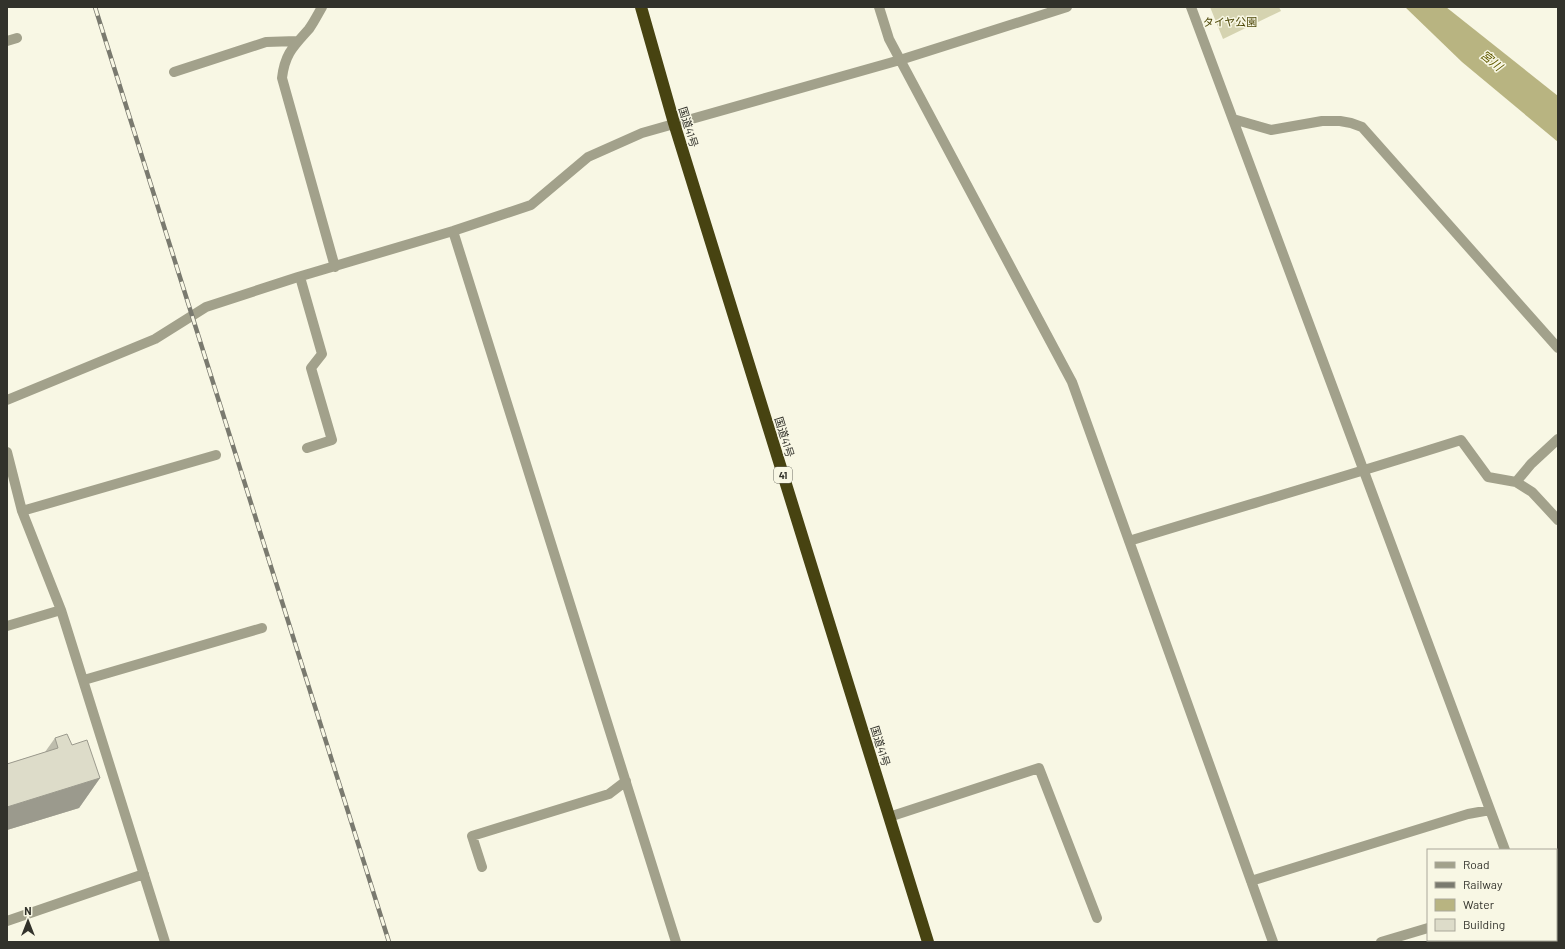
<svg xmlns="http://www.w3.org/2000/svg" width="1565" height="949" font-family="Barlow,'Noto Sans JP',sans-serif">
<rect width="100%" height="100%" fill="#f8f7e4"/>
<path fill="#d5d3b0" d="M1210,7H1279L1281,11L1223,39Z"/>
<path fill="#b8b481" d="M1405,7H1446L1558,96V142L1462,62Z"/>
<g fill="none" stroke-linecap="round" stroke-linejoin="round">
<path stroke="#a2a18b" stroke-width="10" d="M322,7C318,14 314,22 309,29C294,46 285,53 282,78L335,267
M879,7L889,39L1072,382L1273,942
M1191,7L1505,850
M7,41L17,38
M174,72L266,42L297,41
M1233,119L1271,130L1322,121H1340L1351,123L1362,127L1558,348
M453,231L676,942
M300,277L322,354L311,368L332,440L307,448
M7,400L155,339L206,307L298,277L453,231L531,205L588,157L642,133L900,60L1067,7
M7,452L22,511L61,610L165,942
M1516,482L1531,464L1558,439
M22,511L216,455
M1129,541C1240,507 1351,475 1461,440L1488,477L1516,482L1532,492L1558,520
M7,626L61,610
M84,680L262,628
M889,817L1039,768L1097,918
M482,867L472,836L609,794L626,781
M1251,881L1468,814L1490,810
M1556,889L1558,888
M7,921L144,874
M1538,940L1539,942
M1381,942L1428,928"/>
<path stroke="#474311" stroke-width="12" d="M641,7L674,123L928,942"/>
<defs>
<path id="rail" d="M95,7L389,942"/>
</defs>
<use href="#rail" stroke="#7a7a6f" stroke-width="4.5"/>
<use href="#rail" stroke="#f8f7e4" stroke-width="3" stroke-dasharray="9" stroke-linecap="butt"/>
</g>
<path fill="#bebdad" d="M55,738L72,745L100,778L79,808L7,830V764L45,752Z"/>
<path fill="#9b9a8d" d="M100,778L79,808L7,830V807Z"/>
<path fill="#dddcc9" stroke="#9b9a8d" d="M67,734L72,745L87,740L100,778L7,807V764L58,748L55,738Z"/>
<g text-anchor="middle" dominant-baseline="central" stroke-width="3" stroke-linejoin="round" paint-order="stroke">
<rect fill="#f8f7e4" stroke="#6d6d62" stroke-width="1" x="774" y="467" width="18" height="16" rx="3"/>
<g font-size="10" font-weight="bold" fill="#32322b">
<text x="783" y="475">41</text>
</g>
<g font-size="11" fill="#4c4707" stroke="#f8f7e4">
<text x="1230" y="21">タイヤ公園</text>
</g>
<g font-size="11" fill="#32322b" stroke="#f8f7e4">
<text transform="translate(689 127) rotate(73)">国道41号</text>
<text transform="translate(785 437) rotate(73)">国道41号</text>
<text transform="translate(881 746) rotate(73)">国道41号</text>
</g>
<g font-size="12" font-style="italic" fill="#615a00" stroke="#f8f7e4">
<text transform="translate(1492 60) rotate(39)">宮川</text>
</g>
</g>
<rect width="1565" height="949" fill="none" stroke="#32322b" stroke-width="16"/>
<rect x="1427" y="849" width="130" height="92" fill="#f8f7e4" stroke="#a9a89a"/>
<rect x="1435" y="862" width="20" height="6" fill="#a2a18b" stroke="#a9a89a"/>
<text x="1463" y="869" font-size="12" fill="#32322b">Road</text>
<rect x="1435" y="882" width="20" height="6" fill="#7a7a6f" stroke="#a9a89a"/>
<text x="1463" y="889" font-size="12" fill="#32322b">Railway</text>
<rect x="1435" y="899" width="20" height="12" fill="#b8b481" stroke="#a9a89a"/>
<text x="1463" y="909" font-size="12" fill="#32322b">Water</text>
<rect x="1435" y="919" width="20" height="12" fill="#dddcc9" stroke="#a9a89a"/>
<text x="1463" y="929" font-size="12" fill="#32322b">Building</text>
<g transform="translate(28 921)" stroke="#f8f7e4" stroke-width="3" paint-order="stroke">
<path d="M0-3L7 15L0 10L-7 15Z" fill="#32322b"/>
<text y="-6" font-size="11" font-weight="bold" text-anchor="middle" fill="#32322b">N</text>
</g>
</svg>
